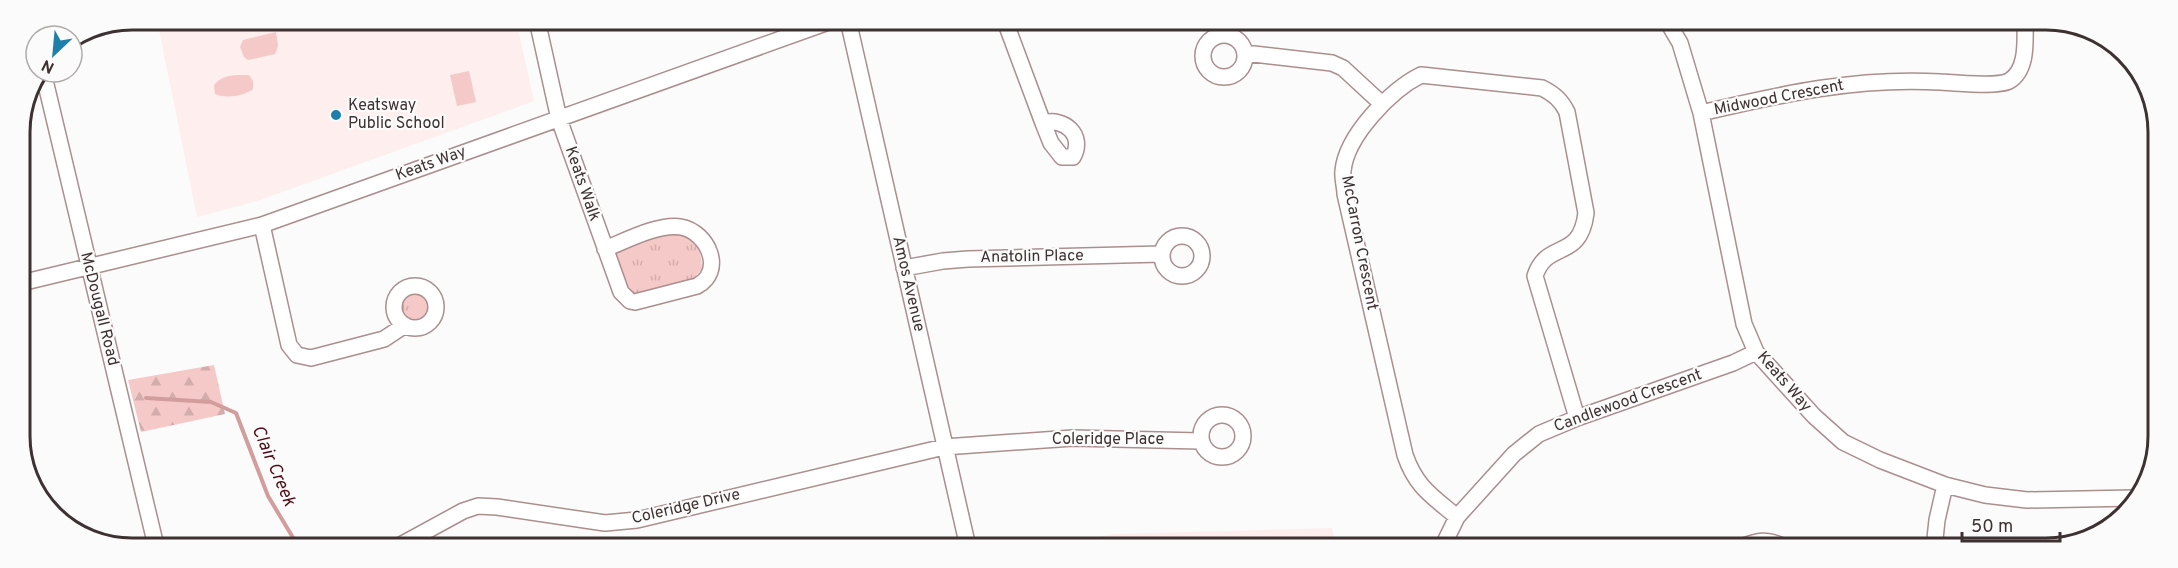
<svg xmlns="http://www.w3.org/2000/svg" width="2178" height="568" font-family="Overpass,sans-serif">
<defs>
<pattern id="grass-tufts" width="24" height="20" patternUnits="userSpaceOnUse" patternTransform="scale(1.5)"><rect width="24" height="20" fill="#f5c9c8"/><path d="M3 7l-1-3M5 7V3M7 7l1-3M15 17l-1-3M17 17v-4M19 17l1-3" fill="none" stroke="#d3adac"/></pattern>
<pattern id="forest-firs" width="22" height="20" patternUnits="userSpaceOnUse" patternTransform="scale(1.5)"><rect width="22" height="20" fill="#f5c9c8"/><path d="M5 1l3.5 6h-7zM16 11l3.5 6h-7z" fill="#d3adac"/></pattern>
</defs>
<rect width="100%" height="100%" fill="#fbfbfb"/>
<path fill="#feeeed" d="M157,20H516L534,101L257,201L197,217Z
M1332,528L1337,548L1051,547L1113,534Z"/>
<path fill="url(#grass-tufts)" d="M680,231C698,242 701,248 702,269L688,284L633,294L624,290L614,257C628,240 659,234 680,231Z
M402 307a13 13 0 1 1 26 0a13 13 0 1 1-26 0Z"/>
<path fill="url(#forest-firs)" d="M214,365L225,414L141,432L128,380Z"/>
<path fill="#f5c9c8" d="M276,32L278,46L275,54L248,60L244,57L240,47L243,40Z
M469,71L476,102L457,106L450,75Z
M249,75L253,81V89C244,96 226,99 215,94L214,85C223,74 235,75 249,75Z"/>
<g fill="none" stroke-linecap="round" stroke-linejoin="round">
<path stroke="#d39d9e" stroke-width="4" d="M146,398L211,402L236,413L268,496L298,546"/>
<defs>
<path id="minor" d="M537,20L559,119L621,292L630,301L635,302L697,286C725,271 708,232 681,227C659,223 625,241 605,249
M848,20L968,547
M1005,21L1043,123L1051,143L1062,157H1073C1085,135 1064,117 1043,123
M1667,21L1680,43L1701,113L1744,324L1756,352L1814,416L1843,442L1880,460L1945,485L1985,495L2027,500L2133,498
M1203 56a21 21 0 1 1 42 0a21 21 0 1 1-42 0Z
M1245,53L1332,63L1343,68L1382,104
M43,72L156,546
M1701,113C1782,94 1857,77 1940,82C1954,83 1998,87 2009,81C2028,70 2025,40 2025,22
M262,225L289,345L297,355L311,358L384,339L405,325
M1162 256a20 20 0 1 1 40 0a20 20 0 1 1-40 0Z
M904,268L943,261L968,259L1161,254
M21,283L262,225L834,20
M394 307a21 21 0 1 1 42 0a21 21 0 1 1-42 0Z
M1201 436a21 21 0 1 1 42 0a21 21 0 1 1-42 0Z
M1457,517C1432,496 1416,487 1405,455L1345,194C1345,187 1342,178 1343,171C1346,136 1391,90 1421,75L1542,88C1554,94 1561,100 1567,112L1586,213C1580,262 1547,239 1535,276L1577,418
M397,547L463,511L478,506L497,507L605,523L637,520L944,447L1073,438L1200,441
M1442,548L1457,517L1514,454L1539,434L1577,418L1733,363L1756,352
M1738,548C1759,540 1766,538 1787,548
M1934,548L1937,520L1945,485"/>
</defs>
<use href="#minor" stroke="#ab8e8e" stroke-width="18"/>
<use href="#minor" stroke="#fff" stroke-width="15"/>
</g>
<circle fill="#1f7fab" stroke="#fbfbfb" stroke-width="2" cx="336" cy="115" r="6"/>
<g text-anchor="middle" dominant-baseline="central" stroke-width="4.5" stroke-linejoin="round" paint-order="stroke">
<g font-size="16" fill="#3d3131" stroke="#fbfbfb">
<text transform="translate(1779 98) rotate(-11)">Midwood Crescent</text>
<text transform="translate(431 164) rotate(-20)">Keats Way</text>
<text transform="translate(582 184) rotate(71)">Keats Walk</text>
<text transform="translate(1359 243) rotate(79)">McCarron Crescent</text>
<text transform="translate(1032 257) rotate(-1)">Anatolin Place</text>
<text transform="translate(908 284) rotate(77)">Amos Avenue</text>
<text transform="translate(99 309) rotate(76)">McDougall Road</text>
<text transform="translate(1784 382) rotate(49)">Keats Way</text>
<text transform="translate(1628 401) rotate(-20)">Candlewood Crescent</text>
<text x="1108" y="440">Coleridge Place</text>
<text transform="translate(686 507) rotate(-13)">Coleridge Drive</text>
</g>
<g font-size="16" fill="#3d3131" stroke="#fbfbfb" text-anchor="start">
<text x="348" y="106">Keatsway<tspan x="348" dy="18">Public School</tspan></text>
</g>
<g font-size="18" font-style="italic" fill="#4e0d16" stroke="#fbfbfb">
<text transform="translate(273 466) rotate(67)">Clair Creek</text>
</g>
</g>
<path d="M0 0H2178V568H0ZM132 30H2046A102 102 0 0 1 2148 132V436A102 102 0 0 1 2046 538H132A102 102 0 0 1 30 436V132A102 102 0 0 1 132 30Z" fill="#fbfbfb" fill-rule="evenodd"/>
<path fill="none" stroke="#3d3131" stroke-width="3" d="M132 30H2046A102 102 0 0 1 2148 132V436A102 102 0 0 1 2046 538H132A102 102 0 0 1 30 436V132A102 102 0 0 1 132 30Z"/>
<g transform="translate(54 54) rotate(206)"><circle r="28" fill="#fbfbfb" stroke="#afaaaa" stroke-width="1.5"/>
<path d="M0-4.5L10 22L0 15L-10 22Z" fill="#1f7fab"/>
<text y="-9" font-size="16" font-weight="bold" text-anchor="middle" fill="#3d3131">N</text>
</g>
<path d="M1962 532v9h98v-9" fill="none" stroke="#3d3131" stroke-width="3"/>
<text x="1971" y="532" font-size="18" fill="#3d3131" stroke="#fbfbfb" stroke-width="4.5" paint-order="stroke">50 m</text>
</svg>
